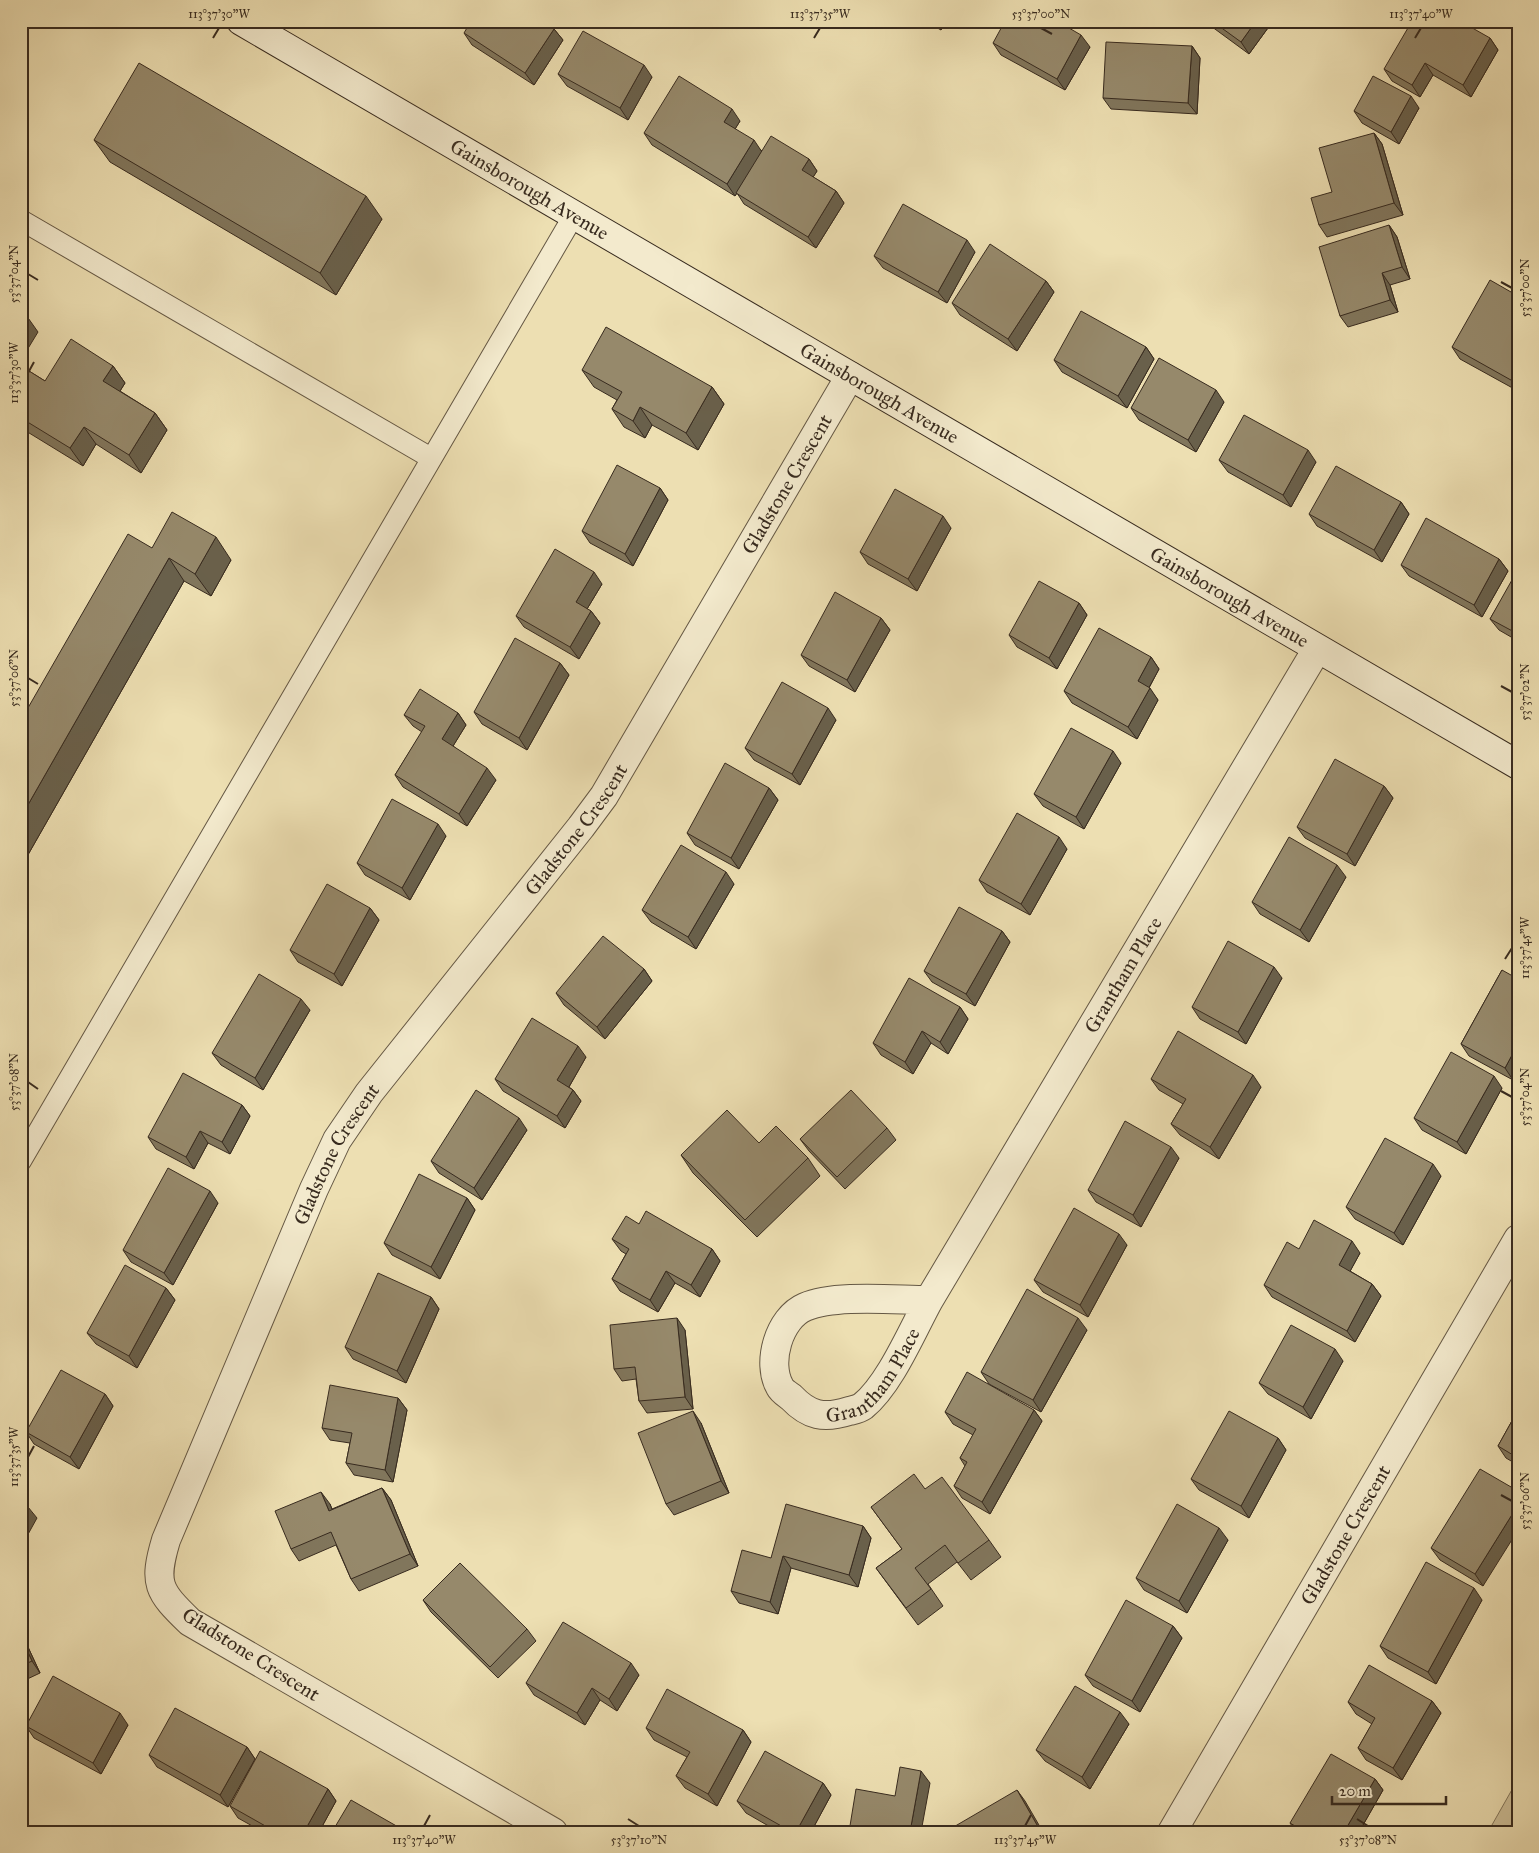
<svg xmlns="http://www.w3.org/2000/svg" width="1539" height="1853" font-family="'IM FELL Great Primer',serif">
<rect width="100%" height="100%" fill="#eddfb2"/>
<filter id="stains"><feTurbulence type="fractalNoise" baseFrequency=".004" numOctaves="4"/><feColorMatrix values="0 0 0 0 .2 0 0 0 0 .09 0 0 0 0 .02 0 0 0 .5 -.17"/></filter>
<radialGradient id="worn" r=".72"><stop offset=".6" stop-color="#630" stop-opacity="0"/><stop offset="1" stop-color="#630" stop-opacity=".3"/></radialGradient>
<path fill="#cec099" stroke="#83765c" d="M1518,1779V1832H1488Z"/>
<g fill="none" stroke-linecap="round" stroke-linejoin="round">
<defs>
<path id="lane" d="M21,220L431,458
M21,1161L574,215"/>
<g id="street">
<path id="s1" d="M929,1300C895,1300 835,1294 805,1307C779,1318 766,1363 780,1387C782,1391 787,1394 791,1397C809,1416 824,1419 849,1411C853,1410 859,1409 863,1406C890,1384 912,1331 929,1300L1317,649"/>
<path id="s2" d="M553,1832L190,1622C158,1591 153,1584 166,1540L314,1189L337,1140L369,1093L581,827L604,796L850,376"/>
<path id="s3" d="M1172,1832L1518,1239"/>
</g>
<g id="secondary">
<path id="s4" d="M241,21L1518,765"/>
</g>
</defs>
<use href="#lane" stroke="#655844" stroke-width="22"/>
<use href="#street" stroke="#655844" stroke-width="30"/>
<use href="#secondary" stroke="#382b1f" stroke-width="30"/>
<use href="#lane" stroke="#f3eacd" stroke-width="20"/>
<use href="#street" stroke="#f3eacd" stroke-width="28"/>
<use href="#secondary" stroke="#f3eacd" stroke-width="28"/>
</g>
<path fill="#81765c" stroke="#382b1f" d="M925,21H946L941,30Z
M1204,21H1273L1249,54Z
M554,29L563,40L534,85L472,45L464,33Z
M1490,38L1498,50L1471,97L1433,75L1420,97L1392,81L1384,69Z
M993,43L1090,47L1065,90L1001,55Z
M1192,46L1200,58L1197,114L1111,109L1103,98Z
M558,74L652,77L628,120L567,86Z
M1419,108L1399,144L1362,123L1354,111Z
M740,121L735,129L762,151L809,159L817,171L813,177L836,191L844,203L816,248L744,204L737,193L735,196L652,145L644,133Z
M1374,133L1382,144L1403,215L1327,237L1319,225L1332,192Z
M94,140L382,219L336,295L110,162Z
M1389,225L1397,237L1410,279L1390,285L1398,312L1348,327L1340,316Z
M975,252L947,303L883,268L874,256Z
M1046,281L1054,292L1017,351L960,315L952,303Z
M1518,296V391L1460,359L1452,347Z
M1146,347L1154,359L1127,408L1062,372L1054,360Z
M21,366L45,381L113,366L125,383L120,391L155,413L167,430L141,473L96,444L83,466L21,428Z
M582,370L712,387L724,404L698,450L652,425L645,438L624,427L612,409L617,400L594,387Z
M1224,402L1196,452L1139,420L1131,408Z
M1219,460L1316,462L1291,507L1228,472Z
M660,488L668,500L633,566L590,543L582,531Z
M1401,502L1409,514L1382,562L1317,526L1309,514Z
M951,528L917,591L868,564L860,552Z
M152,548L231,560L211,596L184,581L21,867V720Z
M1499,559L1508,571L1482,617L1409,576L1401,565Z
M1518,572V641L1499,630L1490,619Z
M602,584L587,609L591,611L600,623L579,659L524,627L516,616Z
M1079,603L1087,615L1057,669L1017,647L1009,635Z
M881,618L890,630L855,692L809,666L801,655Z
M1151,657L1159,669L1149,688L1158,700L1137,739L1072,703L1064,691Z
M560,663L569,675L527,750L482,724L474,712Z
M458,713L466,725L453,746L496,780L467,826L403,787L395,775L422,732L413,726L404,715Z
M836,720L800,785L754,760L745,748Z
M1121,763L1084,829L1043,806L1034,794Z
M1384,786L1393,798L1355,866L1305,838L1297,827Z
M769,788L778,800L739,869L695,845L687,833Z
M446,836L410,900L365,875L357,863Z
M1067,849L1030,915L987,892L979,880Z
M1346,877L1309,942L1260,914L1252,902Z
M734,884L696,949L651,922L642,910Z
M370,908L379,920L342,986L298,962L290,950Z
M1002,931L1010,942L975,1006L932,982L924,971Z
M644,969L652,981L605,1039L564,1005L556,993Z
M1502,970L1513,1080L1469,1056L1461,1044Z
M1282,978L1246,1044L1200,1019L1192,1007Z
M960,1007L968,1019L948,1054L931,1043L913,1074L881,1055L873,1043Z
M310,1010L263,1090L221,1065L212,1053Z
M586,1057L569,1087L573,1090L581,1101L565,1128L503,1091L495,1079Z
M1151,1079L1261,1087L1219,1159L1180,1135L1171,1124L1183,1104L1159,1090Z
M1502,1088L1466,1154L1422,1130L1414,1118Z
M242,1105L250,1116L230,1154L208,1143L194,1169L156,1149L148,1137Z
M887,1128L896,1140L845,1189L809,1151L800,1139Z
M527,1130L482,1200L439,1173L431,1161Z
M759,1143L808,1158L820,1176L757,1237L693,1173L681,1155Z
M1179,1158L1141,1227L1096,1202L1088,1190Z
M1441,1176L1403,1245L1355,1219L1346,1207Z
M467,1198L475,1210L440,1279L392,1255L384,1243Z
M218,1203L173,1285L131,1262L123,1250Z
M639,1224L712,1249L720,1261L700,1297L675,1283L658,1312L620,1291L612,1279L626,1254L621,1251L612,1239Z
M1127,1245L1088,1317L1043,1292L1034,1280Z
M1299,1249L1360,1253L1350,1271L1372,1284L1381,1296L1355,1342L1272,1297L1264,1285Z
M166,1288L175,1300L137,1368L96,1344L87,1333Z
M431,1297L439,1309L406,1383L353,1359L345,1347Z
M685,1330L693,1409L647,1413L639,1401L636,1379L622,1381L614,1369Z
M1087,1330L1041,1412L989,1384L981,1372Z
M1343,1361L1311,1419L1268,1394L1259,1383Z
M105,1394L113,1406L79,1469L34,1444L26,1432Z
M398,1398L407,1410L393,1482L354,1475L346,1463L350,1443L330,1440L322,1428Z
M1034,1410L1042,1421L990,1514L962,1498L954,1486L965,1466L960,1458L973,1435L953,1424L945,1412Z
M1518,1410V1465L1506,1458L1498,1446Z
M701,1423L729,1493L674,1515L666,1504Z
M1278,1438L1286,1450L1249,1518L1199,1490L1191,1479Z
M382,1488L391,1500L418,1566L359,1591L351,1579L336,1545L299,1561L291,1549L330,1504L332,1509Z
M925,1489L989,1540L1001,1557L971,1580L957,1562L928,1584L943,1606L918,1625L876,1568L902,1549L871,1507Z
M1518,1491L1483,1586L1440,1560L1431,1548Z
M863,1526L871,1538L858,1587L791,1568L778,1614L739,1603L731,1591L771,1558Z
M1228,1540L1187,1613L1144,1590L1136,1578Z
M423,1600L527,1629L536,1641L498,1678L431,1612Z
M1482,1600L1436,1684L1388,1658L1380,1646Z
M1173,1626L1182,1638L1140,1712L1093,1686L1085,1675Z
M21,1632L40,1673L21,1682Z
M639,1675L617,1711L600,1700L585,1725L534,1695L526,1683Z
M1432,1701L1441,1713L1402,1780L1366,1760L1358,1748L1372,1724L1356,1714L1348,1702Z
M1129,1724L1090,1789L1045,1761L1036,1750Z
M128,1725L101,1774L34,1738L26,1726Z
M646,1728L743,1730L751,1742L717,1806L685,1788L676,1776L687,1757L654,1740Z
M247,1747L255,1759L228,1807L157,1767L149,1755Z
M1375,1779L1383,1790L1359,1832H1296L1290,1823Z
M823,1783L831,1795L811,1832H779L746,1813L737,1801Z
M328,1789L336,1801L319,1832H263L238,1818L230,1806Z"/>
<path fill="#69604b" stroke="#382b1f" d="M935,21H946L941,30Z
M1256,21H1273L1249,54L1241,42Z
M554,29L563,40L534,85L525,73Z
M1081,35L1090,47L1065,90L1057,79Z
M1490,38L1498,50L1471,97L1463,85Z
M1192,46L1200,58L1197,114L1188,103Z
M1425,63L1433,75L1420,97L1412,85Z
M644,65L652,77L628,120L620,108Z
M1411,96L1419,108L1399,144L1391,132Z
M732,109L740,121L732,134L724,122Z
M1374,133L1382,144L1403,215L1394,203Z
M754,140L762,152L735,196L727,184Z
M809,159L817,171L810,182L802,170Z
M836,191L844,203L816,248L808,237Z
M366,196L382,219L336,295L320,273Z
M1389,225L1397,237L1410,279L1402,267Z
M967,240L975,252L947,303L938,292Z
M1382,273L1390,285L1398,312L1390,300Z
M1046,281L1054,292L1017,351L1008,339Z
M26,315L38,332L21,360V323Z
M1146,347L1154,359L1127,408L1118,396Z
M113,366L125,383L115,399L103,381Z
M712,387L724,404L698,450L686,433Z
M1216,390L1224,402L1196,452L1188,440Z
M640,407L652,425L645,438L633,421Z
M155,413L167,430L141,473L129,455Z
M84,427L96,444L83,466L70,448Z
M1308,450L1316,462L1291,507L1283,495Z
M660,488L668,500L633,566L625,554Z
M1401,502L1409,514L1382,562L1374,550Z
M943,516L951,528L917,591L908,579Z
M216,537L231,560L211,596L195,574Z
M169,558L184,581L21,867V817Z
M1499,559L1508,571L1482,617L1474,605Z
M594,572L602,584L584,614L576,602Z
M1079,603L1087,615L1057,669L1049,658Z
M591,611L600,623L579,659L570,647Z
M881,618L890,630L855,692L847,680Z
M1151,657L1159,669L1146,693L1138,681Z
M560,663L569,675L527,750L519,738Z
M1150,688L1158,700L1137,739L1128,727Z
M828,708L836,720L800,785L792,774Z
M458,713L466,725L450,751L442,739Z
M1113,751L1121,763L1084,829L1076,817Z
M487,768L496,780L467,826L459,814Z
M1384,786L1393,798L1355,866L1347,854Z
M769,788L778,800L739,869L731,858Z
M438,824L446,836L410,900L402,888Z
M1059,837L1067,849L1030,915L1021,904Z
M1337,865L1346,877L1309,942L1300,930Z
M726,872L734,884L696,949L688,937Z
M370,908L379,920L342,986L334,974Z
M1002,931L1010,942L975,1006L966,994Z
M1274,967L1282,978L1246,1044L1238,1032Z
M644,969L652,981L605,1039L597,1027Z
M301,999L310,1010L263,1090L255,1078Z
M960,1007L968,1019L948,1054L940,1042Z
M922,1031L931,1043L913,1074L905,1062Z
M1518,1044V1071L1513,1080L1505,1068Z
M578,1046L586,1057L566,1092L557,1080Z
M1253,1075L1261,1087L1219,1159L1210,1147Z
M1494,1076L1502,1088L1466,1154L1457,1142Z
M573,1090L581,1101L565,1128L557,1116Z
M242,1105L250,1116L230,1154L222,1142Z
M519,1118L527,1130L482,1200L474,1188Z
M200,1131L208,1143L194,1169L186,1157Z
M1171,1147L1179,1158L1141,1227L1133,1215Z
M1433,1164L1441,1176L1403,1245L1394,1233Z
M210,1191L218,1203L173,1285L164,1273Z
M467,1198L475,1210L440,1279L431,1267Z
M1119,1234L1127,1245L1088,1317L1080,1305Z
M1352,1241L1360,1253L1347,1277L1339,1265Z
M712,1249L720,1261L700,1297L691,1285Z
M666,1271L675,1283L658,1312L650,1300Z
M1372,1284L1381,1296L1355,1342L1347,1331Z
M166,1288L175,1300L137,1368L129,1356Z
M431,1297L439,1309L406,1383L397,1371Z
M677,1318L685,1330L693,1409L685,1397Z
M1078,1318L1087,1330L1041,1412L1033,1400Z
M1335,1349L1343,1361L1311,1419L1303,1407Z
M105,1394L113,1406L79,1469L70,1457Z
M398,1398L407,1410L393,1482L385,1470Z
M1034,1410L1042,1421L990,1514L982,1502Z
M693,1411L701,1423L729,1493L721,1481Z
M1278,1438L1286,1450L1249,1518L1241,1506Z
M382,1488L391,1500L418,1566L410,1554Z
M321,1492L330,1504L337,1523L329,1511Z
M1518,1505V1530L1483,1586L1475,1574Z
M28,1507L37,1518L21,1547V1520Z
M863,1526L871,1538L858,1587L849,1575Z
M1219,1528L1228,1540L1187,1613L1179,1601Z
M783,1556L791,1568L778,1614L770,1602Z
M1474,1588L1482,1600L1436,1684L1428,1672Z
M1173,1626L1182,1638L1140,1712L1132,1701Z
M21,1632L40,1673L32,1661L21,1638Z
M631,1663L639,1675L617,1711L609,1699Z
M592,1688L600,1700L585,1725L577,1713Z
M1432,1701L1441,1713L1402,1780L1393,1768Z
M1120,1712L1129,1724L1090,1789L1082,1777Z
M120,1713L128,1725L101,1774L93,1763Z
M743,1730L751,1742L717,1806L708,1794Z
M247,1747L255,1759L228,1807L220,1795Z
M921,1771L930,1783L921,1832H910Z
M1375,1779L1383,1790L1359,1832H1344Z
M823,1783L831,1795L811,1832H796Z
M328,1789L336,1801L319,1832H304Z
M1017,1790L1025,1801L1043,1832H1041Z"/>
<path fill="#96896b" stroke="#382b1f" d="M471,21H543L554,29L525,73L464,33Z
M1005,21H1057L1081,35L1057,79L993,43Z
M1212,21H1256L1241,42Z
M1412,21H1460L1490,38L1463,85L1425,63L1412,85L1384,69Z
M583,31L644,65L620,108L558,74Z
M1106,42L1192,46L1188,103L1103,98Z
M139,63L366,196L320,273L94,140Z
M679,76L732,109L724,122L754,140L727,184L644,133Z
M1373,76L1411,96L1391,132L1354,111Z
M1374,133L1394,203L1319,225L1311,198L1332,192L1319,148Z
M771,136L809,159L802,170L836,191L808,237L736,193Z
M903,204L967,240L938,292L874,256Z
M1389,225L1402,267L1382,273L1390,300L1340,316L1319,247Z
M990,244L1046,281L1008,339L952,303Z
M1490,280L1518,296V343L1515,347L1518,349V384L1452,347Z
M1081,311L1146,347L1118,396L1054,360Z
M21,312L26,315L21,323Z
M606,327L712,387L686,433L640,407L633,421L612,409L622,392L582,370Z
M71,339L113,366L103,381L155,413L129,455L84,427L70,448L21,418V366L45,381Z
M1159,358L1216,390L1188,440L1131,408Z
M1244,415L1308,450L1283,495L1219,460Z
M617,465L660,488L625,554L582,531Z
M1336,466L1401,502L1374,550L1309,514Z
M895,489L943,516L908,579L860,552Z
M172,512L216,537L195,574L169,558L21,817V720L128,534L152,548Z
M1426,518L1499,559L1474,605L1401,565Z
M555,549L594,572L576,602L591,611L570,647L516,616Z
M1517,571L1518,572V634L1490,619Z
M1039,581L1079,603L1049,658L1009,635Z
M835,592L881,618L847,680L801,655Z
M1099,628L1151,657L1138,681L1150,688L1128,727L1064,691Z
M515,638L560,663L519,738L474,712Z
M782,682L828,708L792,774L745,748Z
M420,689L458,713L442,739L487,768L459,814L395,775L425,726L404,715Z
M1071,728L1113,751L1076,817L1034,794Z
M1335,759L1384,786L1347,854L1297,827Z
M725,763L769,788L731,858L687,833Z
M392,799L438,824L402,888L357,863Z
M1017,813L1059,837L1021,904L979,880Z
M1289,837L1337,865L1300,930L1252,902Z
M681,845L726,872L688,937L642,910Z
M327,884L370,908L334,974L290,950Z
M959,907L1002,931L966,994L924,971Z
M603,936L644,969L597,1027L556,993Z
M1228,941L1274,967L1238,1032L1192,1007Z
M1502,970L1518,979V1044L1505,1068L1461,1044Z
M259,974L301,999L255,1078L212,1053Z
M909,978L960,1007L940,1042L922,1031L905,1062L873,1043Z
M532,1018L578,1046L557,1080L573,1090L557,1116L495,1079Z
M1178,1031L1253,1075L1210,1147L1171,1124L1186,1099L1151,1079Z
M1451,1052L1494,1076L1457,1142L1414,1118Z
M183,1073L242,1105L222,1142L200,1131L186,1157L148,1137Z
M476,1090L519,1118L474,1188L431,1161Z
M851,1090L887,1128L837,1177L800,1139Z
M727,1110L759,1143L776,1126L808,1158L745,1220L681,1155Z
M1125,1121L1171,1147L1133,1215L1088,1190Z
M1385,1138L1433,1164L1394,1233L1346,1207Z
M168,1168L210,1191L164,1273L123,1250Z
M419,1174L467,1198L431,1267L384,1243Z
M1074,1208L1119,1234L1080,1305L1034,1280Z
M646,1211L712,1249L691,1285L666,1271L650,1300L612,1279L629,1249L612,1239L626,1216L639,1224Z
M1314,1220L1352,1241L1339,1265L1372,1284L1347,1331L1264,1285L1287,1242L1299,1249Z
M125,1265L166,1288L129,1356L87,1333Z
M378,1273L431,1297L397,1371L345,1347Z
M1027,1289L1078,1318L1033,1400L981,1372Z
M677,1318L685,1397L639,1401L635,1367L614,1369L610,1325Z
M1291,1325L1335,1349L1303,1407L1259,1383Z
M61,1370L105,1394L70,1457L26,1432Z
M967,1372L1034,1410L982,1502L954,1486L967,1462L960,1458L976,1429L945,1412Z
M330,1385L398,1398L385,1470L346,1463L352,1433L322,1428Z
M1518,1410V1458L1498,1446Z
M693,1411L721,1481L666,1504L638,1433Z
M1229,1411L1278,1438L1241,1506L1191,1479Z
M1480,1469L1518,1491V1505L1475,1574L1431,1548Z
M914,1474L925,1489L942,1477L989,1540L958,1563L945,1545L915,1568L931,1589L906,1608L876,1568L902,1549L871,1507Z
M382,1488L410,1554L351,1579L331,1532L291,1549L275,1511L321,1492L329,1511Z
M21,1503L28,1507L21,1520Z
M786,1504L863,1526L849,1575L783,1556L770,1602L731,1591L742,1550L771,1558Z
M1177,1504L1219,1528L1179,1601L1136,1578Z
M1426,1562L1474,1588L1428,1672L1380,1646Z
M460,1563L527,1629L490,1667L423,1600Z
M1126,1600L1173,1626L1132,1701L1085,1675Z
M563,1622L631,1663L609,1699L592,1688L577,1713L526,1683Z
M21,1638L32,1661L21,1666Z
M1369,1665L1432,1701L1393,1768L1358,1748L1375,1718L1348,1702Z
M53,1676L120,1713L93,1763L26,1726Z
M1075,1686L1120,1712L1082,1777L1036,1750Z
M667,1689L743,1730L708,1794L676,1776L690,1752L646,1728Z
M175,1708L247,1747L220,1795L149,1755Z
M260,1751L328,1789L304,1832H276L230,1806Z
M765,1751L823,1783L796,1832H792L737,1801Z
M1331,1754L1375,1779L1344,1832H1305L1290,1823Z
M900,1767L921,1771L910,1832H849L856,1789L895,1796Z
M1017,1790L1041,1832H945Z
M351,1800L407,1832H332Z"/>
<path fill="none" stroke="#382b1f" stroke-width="2" d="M1041,28L1052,34M213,38L219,28M814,38L820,28M1415,38L1421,28M28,274L38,280M1501,282L1512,288M28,373L34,362M28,678L38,684M1501,686L1512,692M1505,959L1512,948M28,1082L38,1089M1501,1091L1512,1097M28,1457L34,1446M1501,1495L1512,1501M628,1819L639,1826M1357,1819L1368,1826M424,1826L430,1815M1025,1826L1031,1815"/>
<g text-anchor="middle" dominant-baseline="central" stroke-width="4" stroke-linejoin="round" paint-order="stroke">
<g font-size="20" fill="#382b1f" stroke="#f3eacd">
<text stroke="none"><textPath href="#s4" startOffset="334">Gainsborough Avenue</textPath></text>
<text stroke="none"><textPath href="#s4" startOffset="739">Gainsborough Avenue</textPath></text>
<text stroke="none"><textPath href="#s2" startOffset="1745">Gladstone Crescent</textPath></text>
<text stroke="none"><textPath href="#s4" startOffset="1144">Gainsborough Avenue</textPath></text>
<text stroke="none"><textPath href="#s2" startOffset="1340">Gladstone Crescent</textPath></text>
<text stroke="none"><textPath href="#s1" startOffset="815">Grantham Place</textPath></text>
<text stroke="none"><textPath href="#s2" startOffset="935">Gladstone Crescent</textPath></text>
<text stroke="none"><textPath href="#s1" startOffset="338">Grantham Place</textPath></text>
<text stroke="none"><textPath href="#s3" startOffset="344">Gladstone Crescent</textPath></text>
<text transform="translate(251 1654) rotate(32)">Gladstone Crescent</text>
</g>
</g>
<rect width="1539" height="1853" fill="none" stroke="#eddfb2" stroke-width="55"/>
<path d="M1332 1796v8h114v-8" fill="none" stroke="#382b1f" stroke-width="2.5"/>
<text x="1339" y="1796" font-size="15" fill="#382b1f" stroke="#f3eacd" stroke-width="4" paint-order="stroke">20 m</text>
<rect x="28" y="28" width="1484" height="1798" fill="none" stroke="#382b1f" stroke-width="2"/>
<g font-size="12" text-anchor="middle" fill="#382b1f">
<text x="219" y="18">113°37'30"W</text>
<text x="820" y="18">113°37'35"W</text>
<text x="1041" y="18">53°37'00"N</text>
<text x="1421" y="18">113°37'40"W</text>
<text transform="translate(14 274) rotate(-90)" y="4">53°37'04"N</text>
<text transform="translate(1525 288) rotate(-90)" y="4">53°37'00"N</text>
<text transform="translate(14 373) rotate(-90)" y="4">113°37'30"W</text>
<text transform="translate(14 678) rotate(-90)" y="4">53°37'06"N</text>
<text transform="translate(1525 692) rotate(-90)" y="4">53°37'02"N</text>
<text transform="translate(1525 948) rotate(-90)" y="4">113°37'45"W</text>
<text transform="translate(14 1082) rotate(-90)" y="4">53°37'08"N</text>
<text transform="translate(1525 1097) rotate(-90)" y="4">53°37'04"N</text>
<text transform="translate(14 1457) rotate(-90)" y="4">113°37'35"W</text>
<text transform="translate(1525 1501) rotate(-90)" y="4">53°37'06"N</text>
<text x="424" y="1844">113°37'40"W</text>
<text x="639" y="1844">53°37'10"N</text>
<text x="1025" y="1844">113°37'45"W</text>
<text x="1368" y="1844">53°37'08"N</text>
</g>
<rect width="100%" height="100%" filter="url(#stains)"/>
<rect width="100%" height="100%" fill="url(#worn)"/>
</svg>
